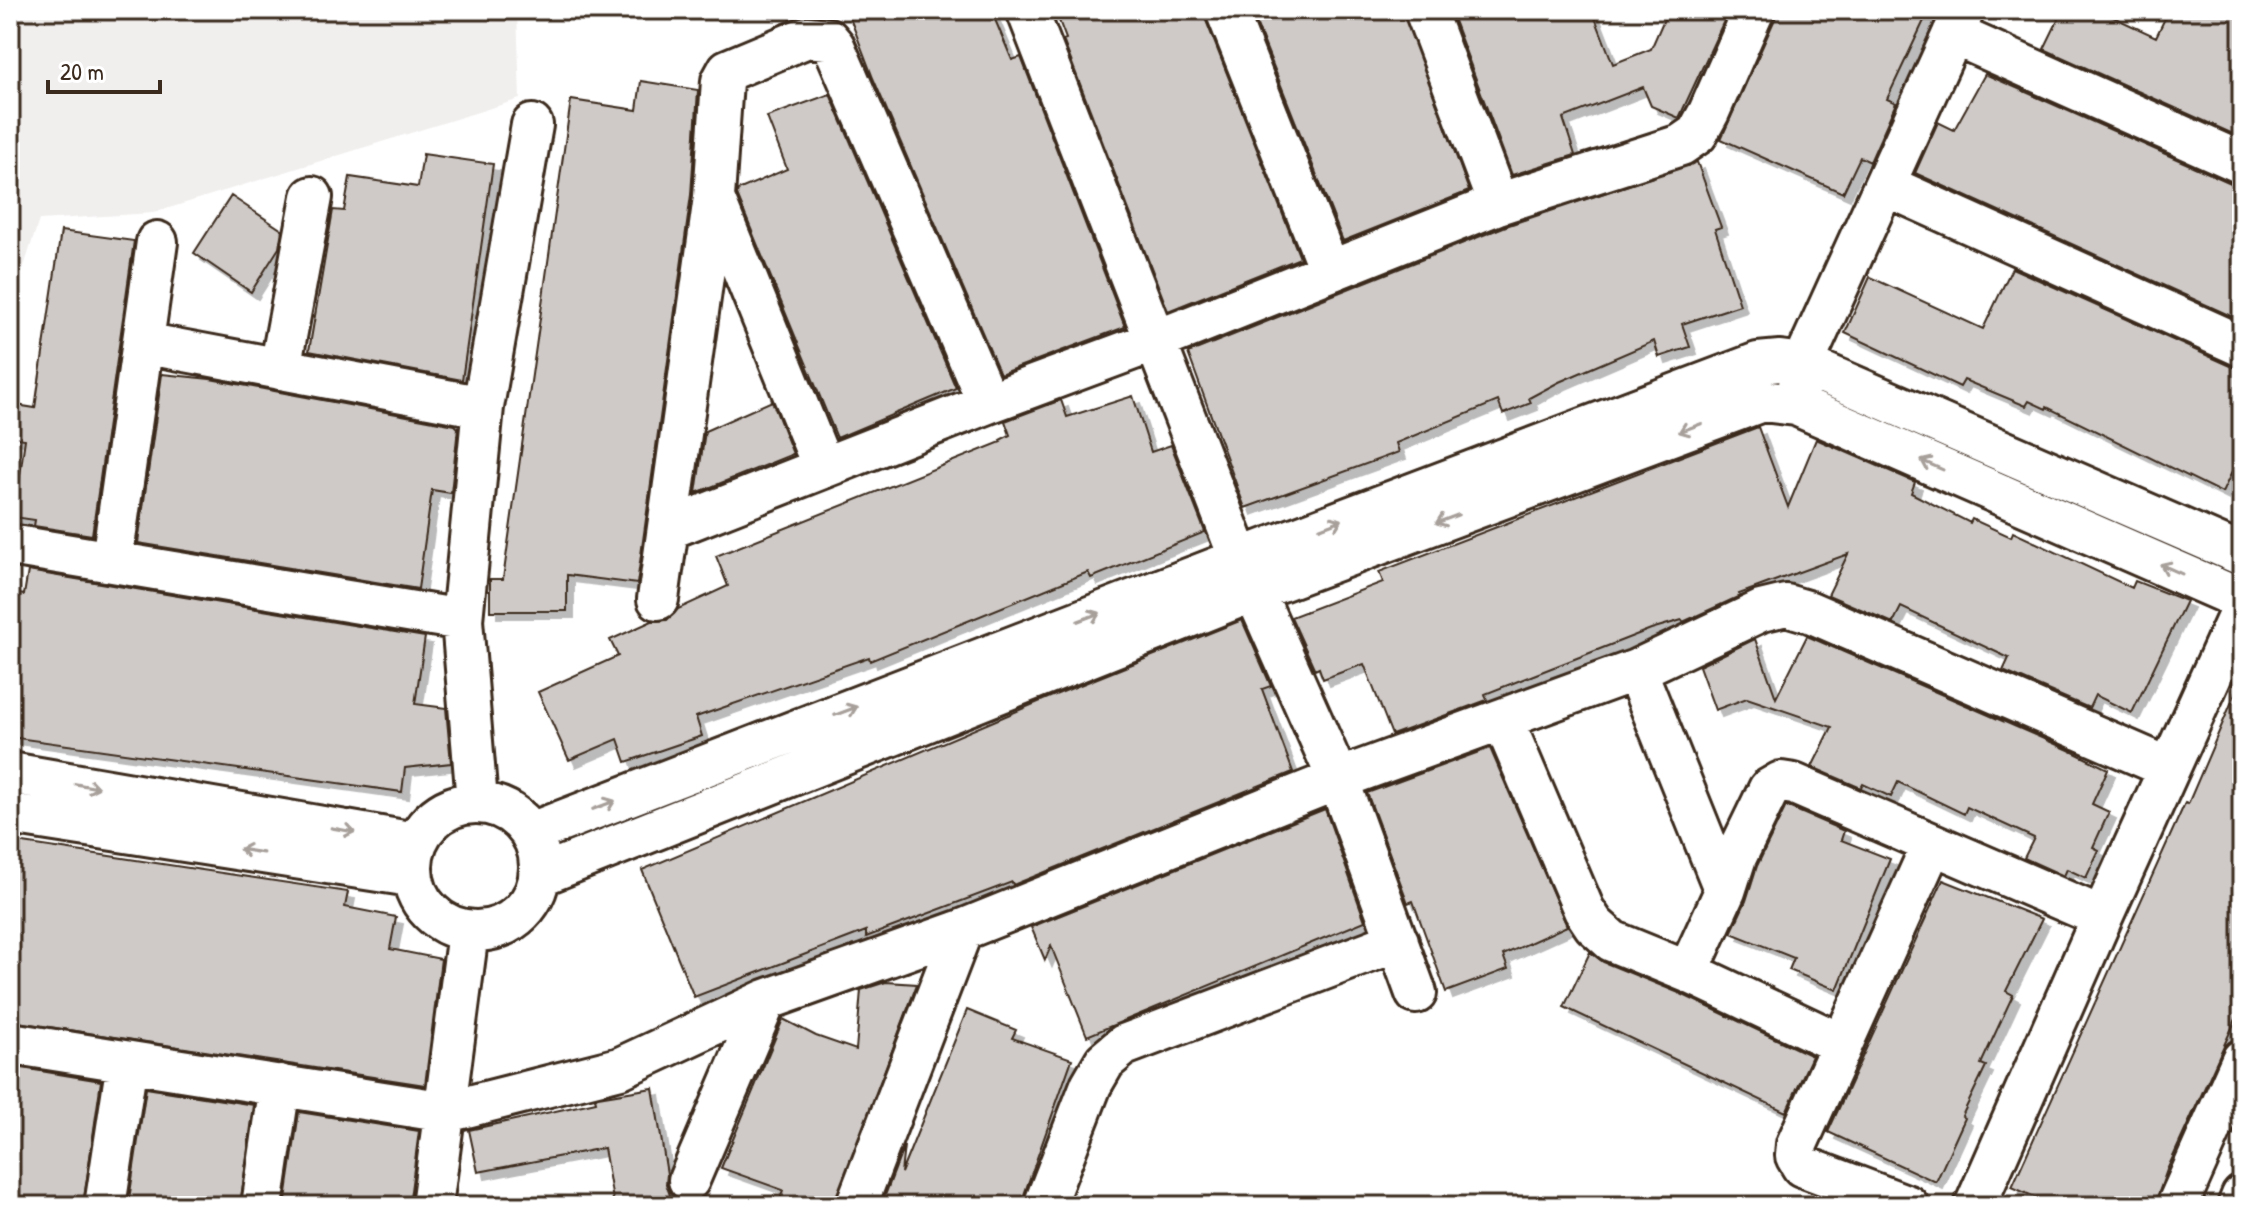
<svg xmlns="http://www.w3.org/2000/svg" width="2252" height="1216" font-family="'Patrick Hand',sans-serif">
<defs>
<filter id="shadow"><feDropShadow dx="7" dy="7" stdDeviation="0" flood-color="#0004"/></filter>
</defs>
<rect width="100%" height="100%" fill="#fff"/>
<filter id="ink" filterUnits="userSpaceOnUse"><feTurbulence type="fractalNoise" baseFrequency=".0125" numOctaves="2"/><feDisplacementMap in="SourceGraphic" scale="16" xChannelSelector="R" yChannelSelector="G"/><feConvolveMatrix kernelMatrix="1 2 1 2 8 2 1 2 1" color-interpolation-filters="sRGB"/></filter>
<g filter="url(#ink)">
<path fill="#f1efee" d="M10,10H517L520,99L153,213L39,220L10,310Z"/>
<path fill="#cfcac7" stroke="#3b2a1e" stroke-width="2" filter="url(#shadow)" d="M847,10H991L1012,60L1021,57L1125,327L1000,374L873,78Z
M1055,10H1204L1205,18L1300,258L1168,311L1063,40L1066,39Z
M1251,10H1403L1469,191L1343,241Z
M1450,10H1592L1613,64L1651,49L1668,10H1729L1679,118L1651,106L1643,87L1563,118L1575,155L1512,175Z
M1777,10H1929L1887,99L1896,103L1870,162L1860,157L1843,193L1721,139L1775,19Z
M2063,10H2098L2156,37L2169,10H2242V138L2044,49Z
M1985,74L2233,184L2242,186V321L1915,173L1938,122L1954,130Z
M641,81L698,90L691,195L637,584L567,575V611H490V579H503L571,100L637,110Z
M830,94L956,388L837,438L737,195L738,190L787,169L767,117Z
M423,154L493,164L462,380L309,351L333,210L344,211L350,177L418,187Z
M1697,162L1721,227L1715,229L1740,305L1682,324L1690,347L1659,357L1654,341L1559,382L1529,398L1531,403L1503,414L1498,401L1396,443L1399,452L1245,508L1188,353L1506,226Z
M231,196L282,230L279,248L251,292L194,253Z
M61,231L134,241L92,535L34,526L35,520L14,517L25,439L10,437V404L35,408Z
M2012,268L2233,367L2242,369V451L2222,493L2047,407L2046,409L2029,401L2026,406L1964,380L1960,387L1845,333L1870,277L1983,329Z
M162,374L210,379L455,425L458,428L451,493L432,490L418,589L138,543Z
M1133,396L1151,452L1171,445L1205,532L1091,578L1088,572L870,661L869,657L696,717L702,736L626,762L618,739L569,760L538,692L618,656L610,640L652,621L667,620L678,609L728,586L716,556L1001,442L1000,440L1010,435L1005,421L1061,400L1067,417Z
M772,401L793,454L696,493L705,431Z
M1758,427L1788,507L1816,439L1915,482L1911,493L1970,523L1972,519L2011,537L2013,532L2132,588L2135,581L2186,601L2132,713L2095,695L2089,708L2003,671L2009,658L1901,607L1893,623L1828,595L1848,554L1739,594L1740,596L1683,622L1682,620L1651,629L1485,694L1487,700L1392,735L1364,664L1323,679L1319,668L1315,670L1291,617L1383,582L1379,572Z
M28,571L425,637L415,704L446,708L451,763L405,768L402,792L10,737V592L24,595Z
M1242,620L1271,686L1262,689L1293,772L1013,885L1012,882L866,937V931L694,997L642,870L1055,695Z
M1807,636L2069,750L2108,769L2092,804L2109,812L2093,847L2099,850L2086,878L2067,869L2064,876L2024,858L2034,838L1967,807L1964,814L1898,782L1891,797L1863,784L1861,788L1812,767L1832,727L1747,698L1715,710L1699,666L1755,639L1776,698Z
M2242,678V1006L2167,1170L2154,1206H2055L2012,1187L2185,803L2188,804Z
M1490,748L1567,926L1503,955L1508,969L1446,992L1413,901L1408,903L1367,793Z
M1786,806L1844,831L1841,840L1890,859L1837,990L1789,970L1794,958L1731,933L1746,901L1757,866Z
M1325,809L1365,921L1087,1036L1051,946L1045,960L1031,927Z
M10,841L348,892L345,907L396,917L390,949L441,959L425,1085L10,1021Z
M1943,880L2042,919L2006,991L2013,995L1981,1064L1986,1066L1962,1116L1965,1118L1936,1182L1828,1132Z
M1590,952L1603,962L1679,993L1812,1056L1786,1112L1564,1007Z
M886,982L917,984L834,1206H778L783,1190L721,1168L783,1019L816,1036L856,1050L861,990Z
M967,1010L1016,1030L1012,1038L1072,1059L1020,1206H881L904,1146L901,1173Z
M10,1066L101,1081L83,1206H10Z
M146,1088L254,1105L240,1206H128Z
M653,1088L667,1174L666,1184L672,1201L646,1206H614L604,1148L478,1172L469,1130L596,1102L595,1098L598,1097Z
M299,1112L419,1131L409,1206H285Z"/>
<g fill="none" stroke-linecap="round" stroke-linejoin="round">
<defs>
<path id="minor" d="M1027,10L1240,559L1338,779L1416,993
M1226,10L1329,269
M1425,10L1498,204
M1953,34L2242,163
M1885,185L2242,346
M715,201L823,467
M143,343L483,407
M280,369L312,197
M1798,391L1803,364L1964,10
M668,529L988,403L1155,341L1498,204L1681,145L1697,134L1709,112L1754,10
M10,545L462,620
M112,560L157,242
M658,599L714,197L722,81L728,70L807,37L828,39L834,46L988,403
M1636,670L1725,891
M1503,720L1584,910L1594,925L1612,941L1688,972L1841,1044
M10,773L415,843
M477,802L462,620L483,407L532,125
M412 867a64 64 0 1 1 128 0a64 64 0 1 1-128 0Z
M10,814L411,876
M531,833L1240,559L1758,363L1780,361L1803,364L2242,555
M539,876L1254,591L1762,401L1796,405L2242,600
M1688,972L1725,891L1736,857L1769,789L1781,782L1794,784L2102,917
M10,1043L446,1112L620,1068L766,1000L962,930L1338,779L1636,670L1761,611L1786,605L1810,612L2169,768
M689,1180L766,1000
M105,1206L127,1062
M262,1206L280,1085
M432,1206L468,932
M856,1206L962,930
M1044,1206L1091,1085L1105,1061L1124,1045L1398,941
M1908,1206L1802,1166L1796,1156L1797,1144L1932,845
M1975,1206L2102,917L2242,608
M2177,1206L2242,1060
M2238,1206L2242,1196"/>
</defs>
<use href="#minor" stroke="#3b2a1e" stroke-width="46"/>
<use href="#minor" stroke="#fff" stroke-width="40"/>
</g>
<defs><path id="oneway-shaft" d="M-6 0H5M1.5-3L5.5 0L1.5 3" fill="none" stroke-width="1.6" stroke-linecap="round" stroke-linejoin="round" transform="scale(2)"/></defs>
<g stroke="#a79f9a">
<use href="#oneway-shaft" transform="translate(1690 428) rotate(159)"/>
<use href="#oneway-shaft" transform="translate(1932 465) rotate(-156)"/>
<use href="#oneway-shaft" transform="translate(1447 519) rotate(159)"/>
<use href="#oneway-shaft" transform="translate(1331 524) rotate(-21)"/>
<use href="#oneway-shaft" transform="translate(2171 569) rotate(-156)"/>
<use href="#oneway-shaft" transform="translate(1089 617) rotate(-21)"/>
<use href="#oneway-shaft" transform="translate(846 711) rotate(-21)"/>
<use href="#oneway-shaft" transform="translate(87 786) rotate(10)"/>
<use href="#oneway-shaft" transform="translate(604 805) rotate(-21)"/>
<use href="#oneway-shaft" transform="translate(343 830) rotate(10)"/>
<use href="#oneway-shaft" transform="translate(251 851) rotate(-171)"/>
</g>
</g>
<rect width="2252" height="1216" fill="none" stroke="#fff" stroke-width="40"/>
<rect x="20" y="20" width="2212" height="1176" fill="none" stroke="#3b2a1e" stroke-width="3" filter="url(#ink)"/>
<path d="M48 80v12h112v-12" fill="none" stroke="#3b2a1e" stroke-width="4"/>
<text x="60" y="80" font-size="24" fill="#3b2a1e" stroke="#ffffff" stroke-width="6" paint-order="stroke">20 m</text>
</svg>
